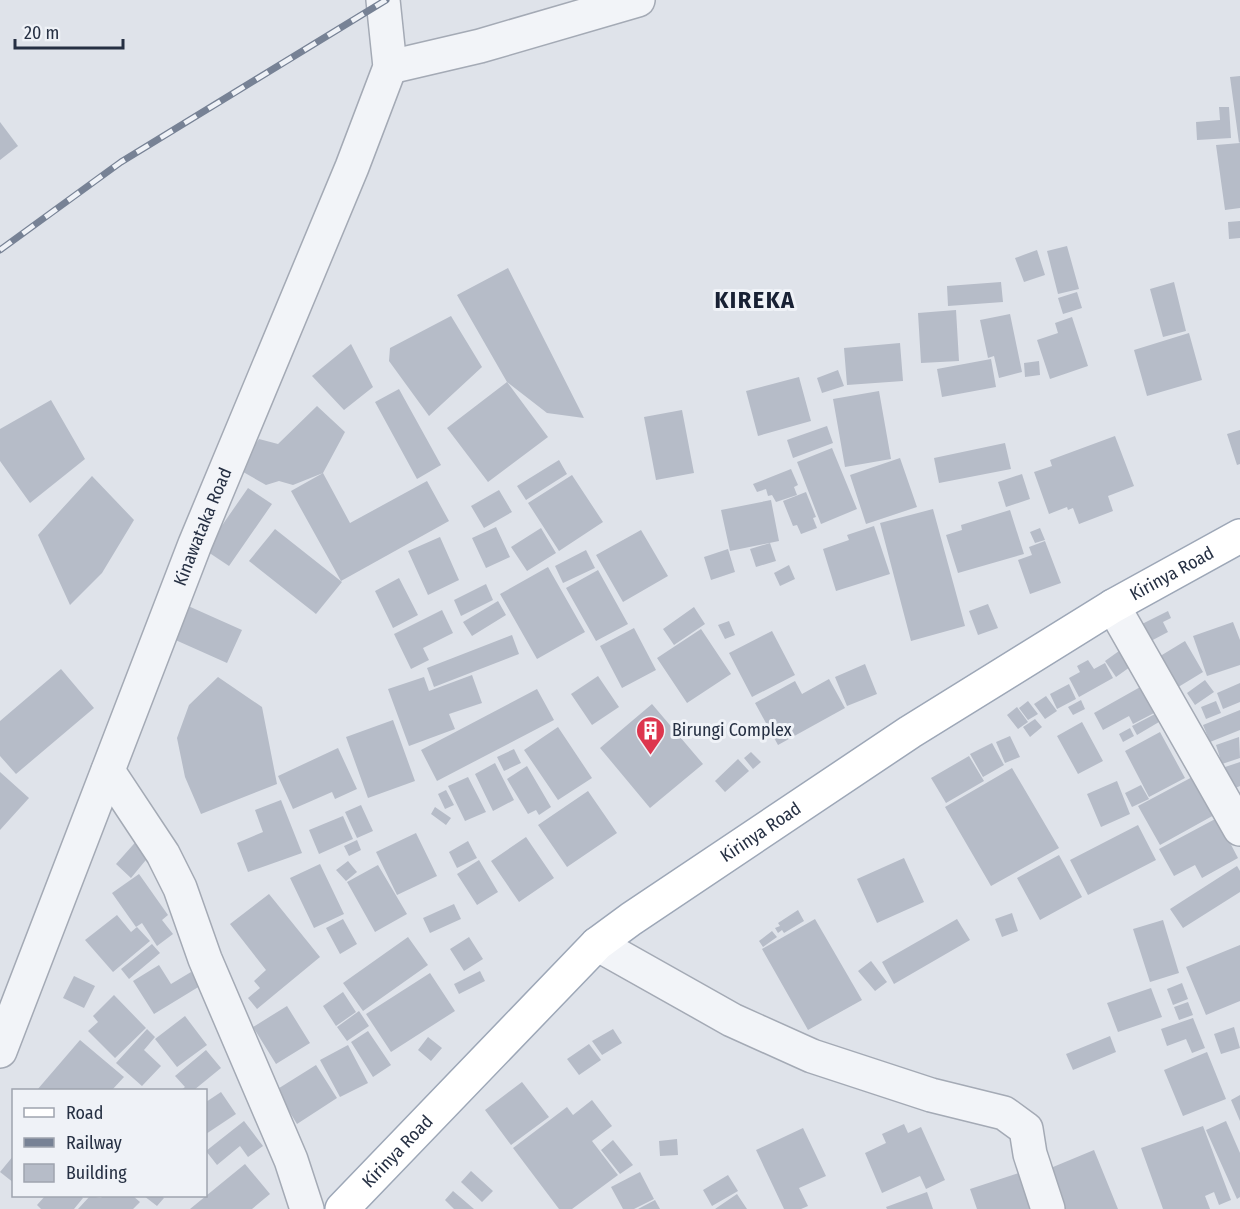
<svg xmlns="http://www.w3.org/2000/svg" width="1240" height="1209" font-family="'Fira Sans Condensed',sans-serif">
<rect width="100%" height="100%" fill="#dfe3ea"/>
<path fill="#b6bcc8" d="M1240,76V142L1239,143L1230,77Z
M1219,107H1229L1231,138L1197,140L1196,122L1220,120Z
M0,122L18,146L0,160Z
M1240,143V208L1225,210L1216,145Z
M1240,221V238L1229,239L1228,222Z
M1067,246L1079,289L1058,294L1047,251Z
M1037,250L1045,275L1024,282L1015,258Z
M508,268L584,418L547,413L507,382L457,295Z
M1001,282L1003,302L948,306L947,286Z
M1174,282L1186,331L1163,337L1150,289Z
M1077,292L1082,308L1063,314L1058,298Z
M956,310L959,361L921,363L918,313Z
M1010,314L1022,372L999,378L994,356L988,358L980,320Z
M451,316L482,367L429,416L389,361L390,348Z
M1072,317L1088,366L1050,379L1037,340L1058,333L1055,323Z
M1189,333L1202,380L1147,396L1134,350Z
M900,343L903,381L847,385L844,348Z
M351,344L373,387L344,410L312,376Z
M991,359L996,387L942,397L937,369Z
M1039,361L1040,375L1025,377L1024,363Z
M838,370L844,386L822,393L817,378Z
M799,377L811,421L758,436L746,391Z
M507,382L548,437L488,482L447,428Z
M399,389L441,465L417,479L375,402Z
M879,391L891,459L845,467L833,399Z
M51,400L85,459L30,503L0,461V429Z
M317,406L345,432L323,473L350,523L427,481L449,521L341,581L291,491L323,473L293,485L279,481L266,485L238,469L259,439L278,444Z
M682,410L694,473L656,480L644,417Z
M827,426L833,443L793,458L787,440Z
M1240,430V464L1237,465L1227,434Z
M1115,436L1134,486L1108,496L1113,511L1079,524L1073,508L1068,510L1067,507L1049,514L1034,472L1052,466L1050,460Z
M1005,443L1011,469L939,483L934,458Z
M832,448L857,509L821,524L797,462Z
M900,458L917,507L866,524L850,475Z
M559,460L567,474L526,500L517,486Z
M791,469L798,485L794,487L797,495L776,502L772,495L768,496L766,489L757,492L753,484Z
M1022,474L1030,499L1006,507L998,482Z
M572,475L603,522L559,551L528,503Z
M92,476L134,520L102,573L70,605L38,535Z
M248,488L272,504L229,566L205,550Z
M499,490L512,512L484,528L471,506Z
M806,492L816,517L813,518L817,528L801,534L797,525L793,526L783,501Z
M771,500L779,541L730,551L721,510Z
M933,509L965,626L911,641L880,523Z
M1010,510L1024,554L958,573L946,535L962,530L961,525Z
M874,526L890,574L836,591L823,549L849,540L847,535Z
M496,527L510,557L486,568L472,538Z
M541,528L556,553L527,571L511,547Z
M1040,528L1045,540L1035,543L1030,532Z
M275,529L342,582L316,614L249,561Z
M641,530L668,576L623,602L596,555Z
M440,537L459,580L428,595L408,551Z
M1045,541L1061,583L1030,594L1018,560L1032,555L1029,547Z
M770,543L776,561L756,567L750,549Z
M728,549L735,572L711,580L704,557Z
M586,550L595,568L563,583L555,566Z
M789,565L795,579L780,586L774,573Z
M548,567L585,632L537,659L500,594Z
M598,570L628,624L596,641L566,588Z
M399,578L418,615L393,628L375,591Z
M486,584L493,600L461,616L454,600Z
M498,601L506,615L472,636L463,622Z
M988,604L998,628L978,635L969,611Z
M186,605L242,630L227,663L171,638Z
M694,607L705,624L674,645L663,629Z
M442,610L453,633L423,648L429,660L411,669L394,634Z
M1168,611L1171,618L1163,622L1168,632L1149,642L1140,625Z
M729,621L735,635L725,639L718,625Z
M1233,622L1240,640V665L1207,676L1193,636Z
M634,628L656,670L622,688L600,646Z
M701,629L731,674L687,703L657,658Z
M772,631L795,675L752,697L729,653Z
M512,635L519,654L434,687L427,668Z
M1185,641L1203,672L1175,689L1157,658Z
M1119,651L1130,667L1116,677L1105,661Z
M1088,660L1094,669L1105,663L1113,678L1079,697L1069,678L1080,672L1077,666Z
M865,664L877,694L847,706L835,677Z
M61,669L94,708L16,774L0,756V721Z
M472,675L482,703L449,714L455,729L409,746L388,689L424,677L429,691Z
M598,676L619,707L592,725L571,694Z
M218,677L262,707L277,784L201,814L185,777L177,738L189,705Z
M829,679L845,708L778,745L755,703L795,681L802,694Z
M1205,680L1214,692L1195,705L1187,693Z
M1240,683V702L1223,709L1217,693Z
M1069,684L1076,699L1057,709L1050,694Z
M1142,686L1156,712L1133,724L1129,716L1103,730L1094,713Z
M537,689L554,720L437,781L421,750Z
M1046,696L1057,711L1045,719L1034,704Z
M1081,700L1085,709L1073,715L1068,707Z
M1028,701L1038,714L1028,720L1019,708Z
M1216,701L1221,713L1206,719L1201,707Z
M652,704L703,764L650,808L600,748Z
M1017,707L1028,722L1018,729L1007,715Z
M1240,710V730L1210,742L1203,725Z
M1155,714L1159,722L1137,735L1132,726Z
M1035,719L1042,727L1030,737L1023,727Z
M393,720L415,781L368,798L346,737Z
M1082,722L1103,761L1078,774L1057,736Z
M558,727L592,778L558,800L524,750Z
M1130,728L1134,736L1123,742L1119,734Z
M1160,732L1185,778L1149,797L1125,751Z
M1010,736L1020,757L1005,763L996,742Z
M1239,737L1240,758L1222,764L1216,745Z
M992,743L1004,765L983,777L970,754Z
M338,748L357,789L335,799L332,792L293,809L278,776Z
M514,749L521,763L504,771L497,757Z
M751,752L761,762L753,769L744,758Z
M969,756L984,781L946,803L931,778Z
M738,759L749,771L725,792L715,781Z
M1240,762V786L1233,789L1225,767Z
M495,763L514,800L493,811L475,774Z
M527,766L551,807L539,815L536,810L528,814L507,779Z
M1012,768L1059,848L991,886L945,807Z
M0,772L29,798L0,830Z
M1196,775L1216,814L1160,845L1138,806Z
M468,777L486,812L465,821L448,786Z
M1117,781L1130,814L1101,827L1087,794Z
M1141,785L1149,799L1132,807L1125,793Z
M446,790L454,805L445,809L438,794Z
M588,791L617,833L567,867L538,825Z
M281,800L302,853L248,872L237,843L263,832L255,810Z
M361,805L373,831L357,838L345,812Z
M435,807L451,818L446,825L431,814Z
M343,816L353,839L319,854L309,830Z
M1217,818L1238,858L1202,878L1195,865L1174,876L1159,849Z
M1138,825L1156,860L1088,895L1070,860Z
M416,833L437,876L397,895L376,852Z
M140,837L155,849L131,878L116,864Z
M526,837L554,878L519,902L491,861Z
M357,840L361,850L349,856L344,846Z
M468,841L477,858L457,868L449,852Z
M1059,855L1082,897L1040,920L1017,878Z
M904,858L924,902L877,923L857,879Z
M479,860L498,892L477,905L457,874Z
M348,861L357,872L346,881L336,870Z
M320,864L344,914L314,928L290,878Z
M378,865L407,914L375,932L347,882Z
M1237,866L1240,871V892L1183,928L1170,909Z
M139,874L168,915L162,920L173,934L157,946L142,923L136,927L112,893Z
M269,894L320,957L257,1009L248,998L260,988L254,981L266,970L230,924Z
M454,904L461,919L430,933L423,918Z
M798,910L804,921L784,933L782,930L778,933L775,928L780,926L778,923Z
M1012,913L1018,931L1002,937L995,919Z
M117,915L131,932L137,927L150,941L113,972L85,940Z
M343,919L357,944L340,954L326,928Z
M815,919L862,1000L808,1030L762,949Z
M957,919L970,940L894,984L882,962Z
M1163,920L1179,973L1150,982L1133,929Z
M772,931L777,937L763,947L759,941Z
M408,937L428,965L363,1011L343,983Z
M469,937L483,959L464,971L450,949Z
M152,944L160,953L129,979L121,969Z
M1240,945V1001L1206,1015L1186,967Z
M871,961L887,982L875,991L858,971Z
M159,965L171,984L191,972L200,986L154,1014L133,981Z
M480,971L485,981L459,994L454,984Z
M430,973L455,1011L391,1052L366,1014Z
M74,976L95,986L84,1008L63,998Z
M1182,983L1188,999L1173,1005L1167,989Z
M1151,988L1162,1017L1118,1032L1107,1003Z
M343,992L356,1012L336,1026L323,1006Z
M114,995L146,1028L115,1058L88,1031L98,1022L93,1016Z
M1188,1002L1193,1015L1179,1020L1174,1007Z
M287,1006L310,1043L276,1064L253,1027Z
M359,1011L369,1026L347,1041L337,1027Z
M185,1016L207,1045L177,1067L155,1039Z
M1193,1018L1205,1048L1192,1053L1186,1039L1167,1046L1161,1029Z
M1234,1027L1240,1048L1221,1054L1214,1034Z
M147,1029L155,1037L144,1050L161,1066L142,1086L116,1063Z
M613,1029L622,1043L602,1055L592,1041Z
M368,1031L391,1065L373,1077L351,1042Z
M1110,1036L1116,1052L1073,1070L1066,1054Z
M428,1037L442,1048L431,1061L418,1050Z
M80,1040L124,1077L112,1090H37Z
M589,1044L601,1060L579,1075L567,1059Z
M348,1045L368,1083L340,1097L320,1060Z
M206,1050L221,1068L194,1090H181L185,1087L175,1076Z
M1207,1052L1226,1099L1183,1116L1164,1070Z
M316,1065L337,1098L297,1124L276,1090Z
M522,1082L549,1117L511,1145L485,1110Z
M221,1092L236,1114L206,1134V1102Z
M1240,1095V1121L1231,1100Z
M592,1100L612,1126L592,1141L618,1175L572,1209H559L513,1148L567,1107L573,1115Z
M244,1121L263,1146L248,1157L240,1146L217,1165L206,1151Z
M1226,1121L1240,1153V1197L1237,1199L1206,1130Z
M904,1124L908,1133L921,1127L945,1180L926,1189L920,1176L882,1193L865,1153L886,1143L882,1134Z
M1203,1126L1231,1200L1219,1205L1214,1192L1205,1196L1210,1209H1163L1141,1148Z
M803,1128L826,1176L799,1188L808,1206L801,1209H784L756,1150Z
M677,1139L678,1155L660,1156L659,1141Z
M613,1140L633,1165L620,1174L601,1150Z
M1094,1150L1118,1209H1056L1041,1172Z
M14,1155V1183L0,1172Z
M245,1164L270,1194L252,1209H190Z
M471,1171L493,1191L482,1202L461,1182Z
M640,1172L654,1199L634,1209H623L611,1187Z
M1022,1172L1036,1209H977L970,1189Z
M728,1175L738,1191L712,1206L703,1190Z
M453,1191L474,1209H454L445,1200Z
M927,1192L933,1209H887L886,1207Z
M737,1194L747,1209H715Z
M45,1196H80L83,1198L74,1209H41L37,1205Z
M90,1196L101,1198L103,1196H133L140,1202L133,1209H78Z
M144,1196H161L164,1198L157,1206Z
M655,1200L660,1209H638Z"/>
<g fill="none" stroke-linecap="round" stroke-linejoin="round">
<defs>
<g id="minor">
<path d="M390,67L480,46L638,0"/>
<path d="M1113,606L1240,829"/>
<path d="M108,771L163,854L180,888L205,959L291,1160L307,1209"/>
<path d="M597,944L732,1020L812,1056L931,1095L1004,1113L1026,1129L1030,1154L1048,1209"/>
<path id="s1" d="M0,1051L195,544L352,167L390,67L383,0"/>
</g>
<g id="major">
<path id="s2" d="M342,1209L597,944L631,919L910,732L1113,606L1240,536"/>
</g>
</defs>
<use href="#minor" stroke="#a4aab5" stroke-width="36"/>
<use href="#major" stroke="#9da7b7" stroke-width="36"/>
<use href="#minor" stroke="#f2f4f8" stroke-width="33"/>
<use href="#major" stroke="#fff" stroke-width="33"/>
<defs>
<path id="rail" d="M0,250L121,162L386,0"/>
</defs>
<use href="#rail" stroke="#778295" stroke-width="7"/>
<use href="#rail" stroke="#eff2f7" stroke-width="4.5" stroke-dasharray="14" stroke-linecap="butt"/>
</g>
<defs>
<symbol id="building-pin" viewBox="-11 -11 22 30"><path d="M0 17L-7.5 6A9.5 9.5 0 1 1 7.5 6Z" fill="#dd364e" stroke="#eff2f7"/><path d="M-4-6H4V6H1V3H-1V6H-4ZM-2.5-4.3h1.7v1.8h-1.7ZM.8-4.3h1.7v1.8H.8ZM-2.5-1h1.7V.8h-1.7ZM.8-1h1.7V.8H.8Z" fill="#fff"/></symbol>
</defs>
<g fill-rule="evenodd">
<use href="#building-pin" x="634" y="714" width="33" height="45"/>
</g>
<g text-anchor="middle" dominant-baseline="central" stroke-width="6" stroke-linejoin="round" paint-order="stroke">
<g font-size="18" fill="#263043" stroke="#eff2f7">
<text stroke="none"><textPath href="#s1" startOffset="562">Kinawataka Road</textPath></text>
<text stroke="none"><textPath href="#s2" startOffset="1052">Kirinya Road</textPath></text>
<text stroke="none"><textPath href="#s2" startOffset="566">Kirinya Road</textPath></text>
<text stroke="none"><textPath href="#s2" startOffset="80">Kirinya Road</textPath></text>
</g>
<g font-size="18" fill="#263043" stroke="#eff2f7" text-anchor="start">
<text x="672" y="730">Birungi Complex</text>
</g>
<g font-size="24" font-weight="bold" letter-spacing="1.5" fill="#182134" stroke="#eff2f7">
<text x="755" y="300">KIREKA</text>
</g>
</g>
<rect x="12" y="1089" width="195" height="108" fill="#eff2f7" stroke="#9fa4af" stroke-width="1.5"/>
<rect x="24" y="1108" width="30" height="9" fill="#ffffff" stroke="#9fa4af" stroke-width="1.5"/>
<text x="66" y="1119" font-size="18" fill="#263043">Road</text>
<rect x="24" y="1138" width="30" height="9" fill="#778295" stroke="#9fa4af" stroke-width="1.5"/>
<text x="66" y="1149" font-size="18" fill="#263043">Railway</text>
<rect x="24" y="1164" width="30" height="18" fill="#b6bcc8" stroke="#9fa4af" stroke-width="1.5"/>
<text x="66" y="1179" font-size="18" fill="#263043">Building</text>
<path d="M15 39v9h108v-9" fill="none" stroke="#263043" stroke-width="3"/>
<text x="24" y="39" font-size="18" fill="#263043" stroke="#eff2f7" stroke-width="4.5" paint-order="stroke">20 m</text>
</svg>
